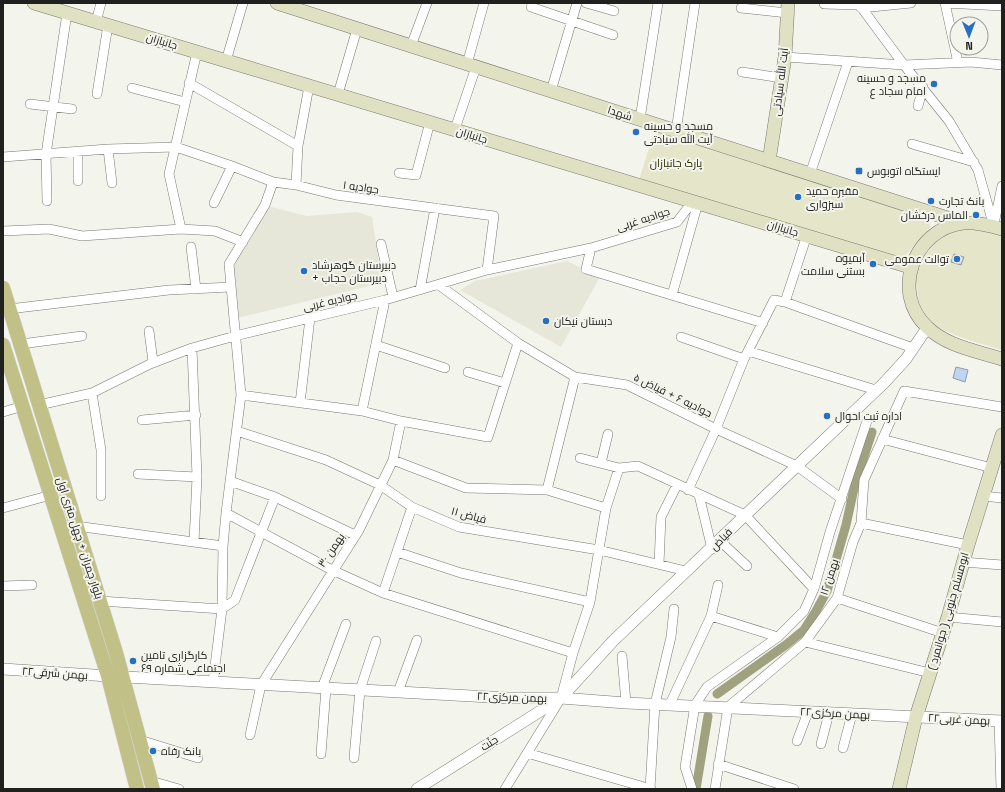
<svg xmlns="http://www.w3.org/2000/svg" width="1005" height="792" font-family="'Space Grotesk',Cairo,sans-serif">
<rect width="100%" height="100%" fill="#f3f4ec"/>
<path fill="#e6e7d8" d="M259,204L307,216L357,212L372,217L382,283L237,318L226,260Z
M567,261L600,277L561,347L460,290L475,281Z"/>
<path fill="#e4e5c9" d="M656,126L926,217L931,227L903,258L638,183Z
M974,227L1002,235V350C980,343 953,337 933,324C921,316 913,288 917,274C920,259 933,244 945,235C953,229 964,228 974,227Z"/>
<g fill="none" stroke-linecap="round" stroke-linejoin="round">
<path stroke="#a0a17e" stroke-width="9" d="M717,694L787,644L804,630L816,611L827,591L846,525L855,484L872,432
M696,789L708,716"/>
</g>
<path fill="#bdd5f2" stroke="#95999f" d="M954,254L964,257L961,265L951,262Z
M956,367L968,370L965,382L953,378Z"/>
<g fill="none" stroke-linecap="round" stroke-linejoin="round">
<defs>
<path id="minor" d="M586,3L614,11
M858,3L904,65L949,121L978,170L994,227
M945,3L958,63
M945,3L1002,6
M824,4L859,5
M531,7L613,35
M741,8L787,13
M861,8L911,3
M96,22L101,3
M411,46L427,3
M785,57L904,65L971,62L1002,65
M226,61L243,3
M467,64L484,3
M742,72L782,78
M189,83L298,146
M132,88L185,102
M551,91L577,3
M97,94L108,25
M338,94L357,29
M30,104L72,109
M918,106L923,87
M640,119L658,3
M455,129L476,67
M676,131L695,3
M912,144L974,162
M108,149L112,183
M3,157L108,149L176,147L232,166L273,182L296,185L336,195L494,216L487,270
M399,173L416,175L430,122
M810,174L848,62
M78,181V151
M296,185L298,146L309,86
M47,201L46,154L67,13
M214,203L232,166
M994,224L1002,186
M181,229L169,174L197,52
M3,231L49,229L82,236L181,229L215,231L243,242
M381,244L393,297
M191,247L196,289
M591,248L586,269L763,323
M439,285L518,343L575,377L627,385L716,429L797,466L842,499
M420,290L435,208
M672,295L698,203
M785,302L807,235
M9,309L169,290L231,287
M149,331L153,362
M681,337L744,359
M21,344L82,336
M376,345L445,368
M192,348L197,477L194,542
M748,351L876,390
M468,372L505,383
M92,393L101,450V496
M241,395L362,411L401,421L488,437L518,343
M300,403L310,318
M39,405L92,393L150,364L192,348L235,336L385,300L487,270L591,248L677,222L693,201
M362,411L385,300
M3,412L23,406
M142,420L196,415
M237,431L326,460L380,485L412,507L459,527L599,550L686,571
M882,439L992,468
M580,458L619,468L638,466L745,515L814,589
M393,460L466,488L547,490L606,508
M601,463L608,434
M138,474L197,477
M230,481L275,497L355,535
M547,490L575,377
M688,490L716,429L744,359L774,300L785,302L913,348
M699,495L712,549
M983,496L1002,498
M3,508L51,495
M226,513L332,570L383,593L573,653
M861,523L968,545
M76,526L223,546
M719,540L747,566
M397,552L461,573L590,602
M963,562L1002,565
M659,564L661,517L677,485
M3,586L32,585
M383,593L412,507
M837,598L943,633
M100,601L222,609L235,600L275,497
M711,616L778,637
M948,617L1002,622
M805,642L930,673
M622,656L626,703
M213,682L222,609L223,546L226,513L241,395L229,264L265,205L273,182
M322,688L346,624
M398,692L417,640
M670,704L711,616L718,585
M999,721L1001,789
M250,735L261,685L359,530L393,460L401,421
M140,740L198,758
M797,741L808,712
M821,744L829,713
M843,748L852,714
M527,753L651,789
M321,754L326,688
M354,758L360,690L376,641
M718,764L794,789
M151,781L179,789
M505,789L561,698L573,653L590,602L606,508L619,468
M650,789L655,704L671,637L674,609
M692,789L685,767L695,705L707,687L778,637L804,611L814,589L830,532L867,421
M715,789L728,707L805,642L837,598L853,542L861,523L864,480L904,391L1002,407"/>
<path id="tertiary" d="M3,669L108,676L508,698H561L626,703L1002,721
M417,789L561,698L613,641L884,383L906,359L927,328"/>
<path id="secondary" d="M34,3L910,267
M277,3L963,223
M769,161L785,57L788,3
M1002,229C991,226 974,222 963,223C914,229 890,292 927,327C946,346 977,351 1002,359
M899,789L916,717L948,617L968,545L1002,435"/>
<path id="primary" d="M3,288L116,653L153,789
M3,345L108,676L137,789"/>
</defs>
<use href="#minor" stroke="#787972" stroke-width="10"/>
<use href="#tertiary" stroke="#787972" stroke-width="12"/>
<use href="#secondary" stroke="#787972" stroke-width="14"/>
<use href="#primary" stroke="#d2d2d2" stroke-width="15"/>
<use href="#minor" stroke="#fff" stroke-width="9"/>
<use href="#tertiary" stroke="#fff" stroke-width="11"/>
<use href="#secondary" stroke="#e0e0c3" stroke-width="13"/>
<use href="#primary" stroke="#c1c187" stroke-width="14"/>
</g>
<g fill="#276fbf" stroke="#f3f4ec" stroke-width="1.5">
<circle cx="934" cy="84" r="4"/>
<circle cx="636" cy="132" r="4"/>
<rect x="855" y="167" width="8" height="8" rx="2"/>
<circle cx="798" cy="197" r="4"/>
<circle cx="931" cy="201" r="4"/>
<circle cx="976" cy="215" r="4"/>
<circle cx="957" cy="259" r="4"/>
<circle cx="873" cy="264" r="4"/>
<circle cx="304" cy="271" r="4"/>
<circle cx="546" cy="321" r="4"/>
<circle cx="827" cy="416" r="4"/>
<circle cx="133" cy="661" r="4"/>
<circle cx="153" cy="751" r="4"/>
</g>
<g text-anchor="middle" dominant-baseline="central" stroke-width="4" stroke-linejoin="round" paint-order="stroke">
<g font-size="11" fill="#20201e" stroke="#f3f4ec">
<text transform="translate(162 41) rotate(17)">جانبازان</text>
<text transform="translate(780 82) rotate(-83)">آیت الله سیادتی</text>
<text transform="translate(620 113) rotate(18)">شهدا</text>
<text transform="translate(472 135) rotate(17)">جانبازان</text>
<text transform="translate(361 187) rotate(8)">جوادیه ۱</text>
<text transform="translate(643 219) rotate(-18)">جوادیه غربی</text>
<text transform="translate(783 228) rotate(17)">جانبازان</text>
<text transform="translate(330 301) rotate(-13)">جوادیه غربی</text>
<text transform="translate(673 395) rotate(26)">جوادیه ۶ + فیاض ۵</text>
<text transform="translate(469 515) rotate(15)">فیاض ۱۱</text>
<text transform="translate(80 538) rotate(72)">بلوار چمران + چهل متری اول</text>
<text transform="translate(721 539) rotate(-46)">فیاض</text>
<text transform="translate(331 550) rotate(-56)">بهمن ۳۰</text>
<text transform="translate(829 577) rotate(-72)">بهمن ۱۲</text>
<text transform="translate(948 611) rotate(-74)">ابومسلم جنوبی ( جوانمرد )</text>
<text transform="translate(55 673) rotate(4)">۲۲بهمن شرقی</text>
<text transform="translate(512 697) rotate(2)">۲۲بهمن مرکزی</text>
<text transform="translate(835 713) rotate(3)">۲۲بهمن مرکزی</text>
<text transform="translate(959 719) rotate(3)">۲۲بهمن غربی</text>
<text transform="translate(489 743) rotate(-33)">جنّت</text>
</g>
<g font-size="11" fill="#20201e" stroke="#f3f4ec" text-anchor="start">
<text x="926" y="78" text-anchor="end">مسجد و حسینه<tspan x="926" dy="13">امام سجاد ع</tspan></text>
<text x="644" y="126">مسجد و حسینه<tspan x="644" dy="13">آیت الله سیادتی</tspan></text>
<text x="867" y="171">ایستگاه اتوبوس</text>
<text x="806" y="191">مقبره حمید<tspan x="806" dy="13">سبزواری</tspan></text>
<text x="939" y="201">بانک تجارت</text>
<text x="968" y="215" text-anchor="end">الماس درخشان</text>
<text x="865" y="258" text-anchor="end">آبمیوه<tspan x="865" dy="13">بستنی سلامت</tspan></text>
<text x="949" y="259" text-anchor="end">توالت عمومی</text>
<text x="312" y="265">دبیرستان گوهرشاد<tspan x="312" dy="13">+ دبیرستان حجاب</tspan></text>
<text x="554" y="321">دبستان نیکان</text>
<text x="835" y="416">اداره ثبت احوال</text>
<text x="141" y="655">کارگزاری تامین<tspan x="141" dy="13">اجتماعی شماره ۶۹</tspan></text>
<text x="161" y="751">بانک رفاه</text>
</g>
<g font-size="11" fill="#2c2b00" stroke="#f3f4ec">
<text x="676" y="163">پارک جانبازان</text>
</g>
</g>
<rect width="1005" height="792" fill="none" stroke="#20201e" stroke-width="8"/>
<g transform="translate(969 36) rotate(179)"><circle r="19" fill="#f3f4ec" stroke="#9f9f9a"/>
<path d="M0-3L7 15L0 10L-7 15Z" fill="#276fbf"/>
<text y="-6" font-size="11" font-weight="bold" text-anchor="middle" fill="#20201e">N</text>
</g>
</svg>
